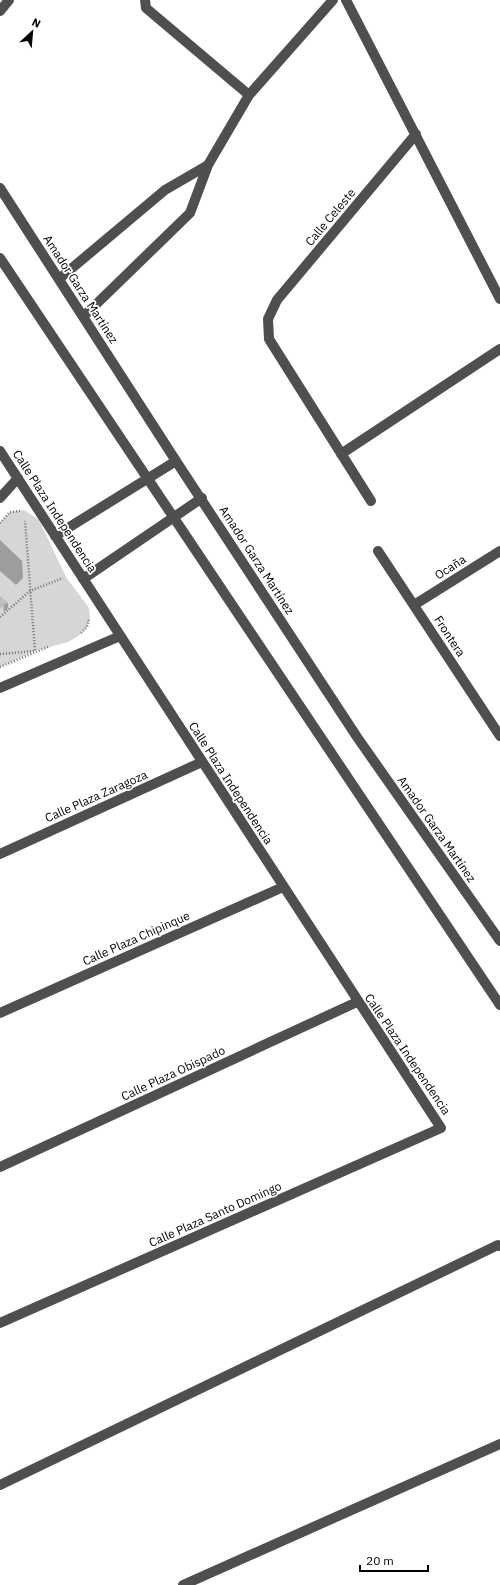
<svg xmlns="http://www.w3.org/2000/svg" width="500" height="1585" font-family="'IBM Plex Sans',sans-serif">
<defs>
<filter id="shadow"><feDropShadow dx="3.5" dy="3.5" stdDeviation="0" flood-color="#0004"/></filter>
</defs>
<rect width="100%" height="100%" fill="#fff"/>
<path fill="#d6d6d6" d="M24,510L39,520L66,577L89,608L90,618L87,627L78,636L68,642L35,651L0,667V523L10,512Z"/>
<path fill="#9d9d9d" d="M0,540L22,561L23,578L16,585L0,571Z"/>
<path fill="#bfbfbf" filter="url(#shadow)" d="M0,596L7,602L0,609Z"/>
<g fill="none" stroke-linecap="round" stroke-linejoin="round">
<path stroke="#717171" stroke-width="2.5" stroke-dasharray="1 2" stroke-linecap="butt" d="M0,523L10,512L20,511
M0,617L30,591L63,578
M81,633L87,627L89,619
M0,654L35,651L25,521
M0,667L48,647"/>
<path stroke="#4f4f4f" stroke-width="10" d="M145,0L146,8L249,95
M346,0L500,299
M0,11L9,0
M0,188L176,461L357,737L500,941
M0,258L500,1005
M59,279L165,190L208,165
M84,316L190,213L208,165L249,95L333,0
M0,451L441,1128L0,1323
M341,454L500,349
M0,498L18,478
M371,501L269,339L268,319L277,300L416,134
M55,536L176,461
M378,551L500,736
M83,579L202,498
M414,605L500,551
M0,688L120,636
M0,854L202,762
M0,1013L283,887
M0,1167L357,1002
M0,1485L498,1245L500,1246
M183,1585L500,1444"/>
</g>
<g text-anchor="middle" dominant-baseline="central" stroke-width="3.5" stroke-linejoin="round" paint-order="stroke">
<g font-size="12" fill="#000" stroke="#fff">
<text transform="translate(330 217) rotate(-50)">Calle Celeste</text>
<text transform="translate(81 289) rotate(57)">Amador Garza Martínez</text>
<text transform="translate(55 511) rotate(57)">Calle Plaza Independencia</text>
<text transform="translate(257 560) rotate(57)">Amador Garza Martínez</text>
<text transform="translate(450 567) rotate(-33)">Ocaña</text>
<text transform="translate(450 636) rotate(57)">Frontera</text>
<text transform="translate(231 783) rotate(57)">Calle Plaza Independencia</text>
<text transform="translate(96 796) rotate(-24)">Calle Plaza Zaragoza</text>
<text transform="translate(437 829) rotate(55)">Amador Garza Martínez</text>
<text transform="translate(136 938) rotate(-24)">Calle Plaza Chipinque</text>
<text transform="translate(408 1054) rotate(56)">Calle Plaza Independencia</text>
<text transform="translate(173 1073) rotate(-25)">Calle Plaza Obispado</text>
<text transform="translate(215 1214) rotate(-24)">Calle Plaza Santo Domingo</text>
</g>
</g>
<g transform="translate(32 32) rotate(26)" stroke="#ffffff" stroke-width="3" paint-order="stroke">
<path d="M0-3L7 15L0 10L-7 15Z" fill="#000000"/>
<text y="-6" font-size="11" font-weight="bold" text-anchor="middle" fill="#000000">N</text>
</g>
<path d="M360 1565v6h68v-6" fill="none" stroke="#000000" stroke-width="2"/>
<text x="366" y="1565" font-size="12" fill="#000000" stroke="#ffffff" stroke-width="3" paint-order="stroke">20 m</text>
</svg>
